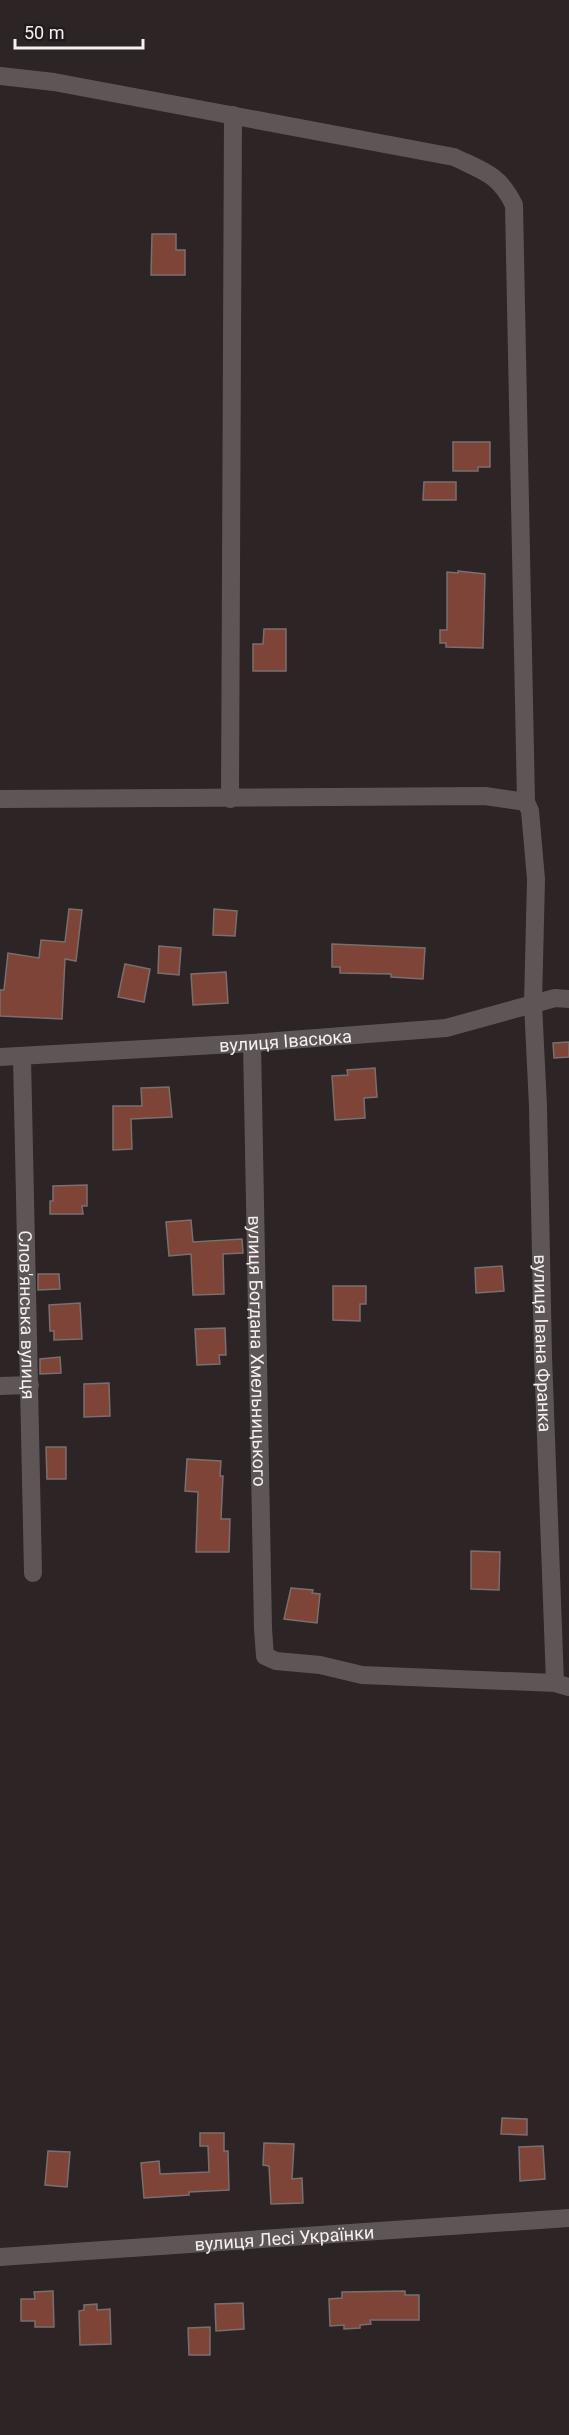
<svg xmlns="http://www.w3.org/2000/svg" width="569" height="2435" font-family="Roboto,sans-serif">
<rect width="100%" height="100%" fill="#2c2425"/>
<path fill="#7e4438" stroke="#796f6d" stroke-width="1.5" d="M152,234H176V250H185V275H151Z
M453,442H490V467H478V471H453Z
M424,482H456V500H423Z
M458,571L485,574L483,648L446,647V643H440V630H447V572L458,573Z
M264,629H286V671H253V644H263Z
M69,909L82,910L76,961L65,959L62,1019L0,1016V990H4L8,953L39,958L41,940L65,942Z
M214,909L237,911L235,936L213,935Z
M332,944L425,948L423,979L391,977V974L340,973V967H332Z
M159,946L181,948L179,975L158,973Z
M125,964L150,969L144,1002L118,997Z
M226,972L228,1003L193,1005L191,974Z
M569,1042V1057L554,1058L553,1043Z
M375,1068L377,1097L364,1098L365,1118L335,1120L332,1076L348,1075L347,1070Z
M169,1087L172,1117L131,1119L132,1149L113,1150V1106H142L141,1088Z
M87,1185V1206H82L83,1214H50V1201H53V1186Z
M191,1220L193,1242L242,1239L243,1253L223,1254L224,1294L193,1295L191,1254L169,1256L166,1222Z
M502,1266L504,1291L476,1293L475,1268Z
M38,1274H59L60,1289L38,1290Z
M333,1286H366V1304H360V1321L333,1320Z
M80,1303L82,1339L54,1340V1331H50L49,1305Z
M225,1328L226,1355H219L220,1364L197,1365L195,1329Z
M60,1357L61,1373L40,1374V1359Z
M109,1383L110,1416L84,1417V1384Z
M46,1447H66V1479H47Z
M187,1459L221,1461L220,1476H223L221,1519H230L229,1552H196L198,1492L185,1491Z
M471,1551L500,1552L499,1590L471,1589Z
M291,1588L313,1590L312,1593L320,1594L317,1623L284,1619Z
M502,2118L527,2119V2135L501,2134Z
M200,2133H224V2151H228L229,2190L189,2192V2195L144,2198L141,2163L159,2161L160,2174L209,2172L208,2146H200Z
M264,2143L294,2144L292,2179L302,2178L303,2203L271,2204L269,2166L263,2165Z
M543,2146L545,2179L520,2181L519,2147Z
M48,2151L70,2152L67,2187L45,2185Z
M53,2291L54,2327H35V2321H21V2299H35L34,2292Z
M405,2291V2295H419V2320H370L371,2324L360,2325V2328L344,2329V2325L330,2326L329,2299L342,2298V2292Z
M243,2303L244,2329L216,2331L215,2304Z
M97,2304V2310L110,2309L111,2344L80,2345L79,2311L84,2310V2305Z
M210,2327V2355H189L188,2328Z"/>
<g fill="none" stroke-linecap="round" stroke-linejoin="round">
<g stroke="#5e5557" stroke-width="18">
<path id="s1" d="M0,76L54,82L454,157C483,171 499,174 514,205L526,802L530,811L536,879L533,1004L538,1106L543,1356L555,1683"/>
<path d="M0,799L485,796L526,802"/>
<path d="M230,799L233,115"/>
<path id="s2" d="M252,1043L263,1629L265,1656L276,1661L320,1665L362,1675L555,1683L569,1687"/>
<path id="s3" d="M0,1057L252,1043L446,1028L555,998L569,999"/>
<path id="s4" d="M22,1057L33,1573"/>
<path d="M0,1386L30,1385"/>
</g>
<path stroke="#5e5557" stroke-width="18" id="s5" d="M0,2257L569,2218"/>
</g>
<g text-anchor="middle" dominant-baseline="central" stroke-width="5" stroke-linejoin="round" paint-order="stroke">
<g font-size="18" fill="#f5f0f1" stroke="#221a1c">
<text stroke="none"><textPath href="#s3" startOffset="286">вулиця Івасюка</textPath></text>
<text stroke="none"><textPath href="#s4" startOffset="258">Слов'янська вулиця</textPath></text>
<text stroke="none"><textPath href="#s1" startOffset="1680">вулиця Івана Франка</textPath></text>
<text stroke="none"><textPath href="#s2" startOffset="308">вулиця Богдана Хмельницького</textPath></text>
<text stroke="none"><textPath href="#s5" startOffset="285">вулиця Лесі Українки</textPath></text>
</g>
</g>
<path d="M15 39v9h128v-9" fill="none" stroke="#f5f0f1" stroke-width="3"/>
<text x="24" y="39" font-size="18" fill="#f5f0f1" stroke="#221a1c" stroke-width="4.5" paint-order="stroke">50 m</text>
</svg>
